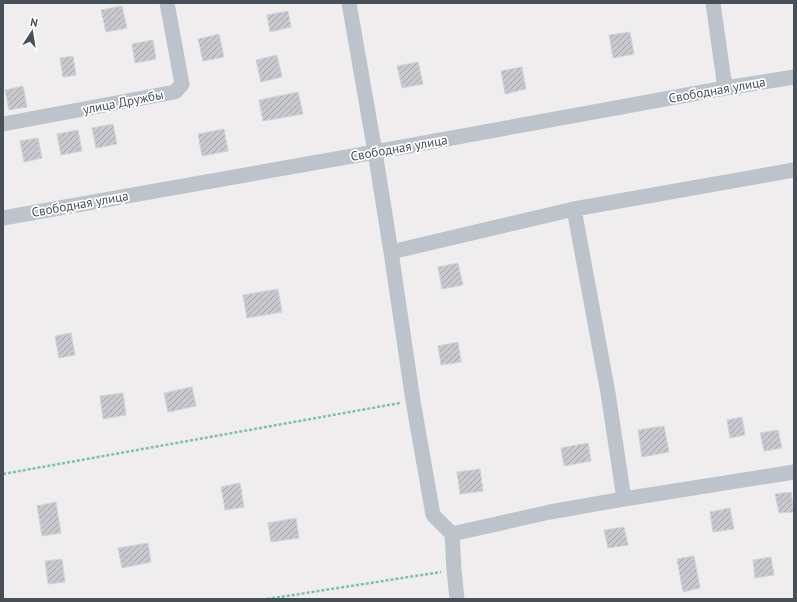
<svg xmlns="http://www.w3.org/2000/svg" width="797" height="602" font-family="'PT Sans',sans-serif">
<defs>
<pattern id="building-hatch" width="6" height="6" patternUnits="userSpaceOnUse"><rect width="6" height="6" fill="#c7c9cf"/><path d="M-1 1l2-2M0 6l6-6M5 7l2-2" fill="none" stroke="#a3a6ab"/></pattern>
</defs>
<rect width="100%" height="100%" fill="#efeded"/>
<path fill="url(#building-hatch)" stroke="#d1d3d8" d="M122,6L127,28L106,32L101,10Z
M288,11L291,27L270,32L267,15Z
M630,32L634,54L613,58L609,35Z
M219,34L224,57L203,61L198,39Z
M153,40L156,59L135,63L132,44Z
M277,55L282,77L261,82L256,60Z
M73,56L76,75L63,77L60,58Z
M418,62L423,84L402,88L397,66Z
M522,67L526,89L505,94L501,71Z
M23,86L27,107L9,110L5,90Z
M298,92L303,114L263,121L259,100Z
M113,124L117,144L96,148L92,128Z
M224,129L228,151L202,156L198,134Z
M78,130L82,151L61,155L57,134Z
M38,138L42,158L24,162L20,141Z
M458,263L463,285L442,289L438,267Z
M278,289L282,312L247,318L243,295Z
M71,333L75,355L59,358L55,336Z
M458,342L461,362L441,365L438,346Z
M192,387L196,406L168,412L164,393Z
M123,393L126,415L103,419L100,396Z
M742,417L745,435L730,438L727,420Z
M664,426L669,452L642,457L638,430Z
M778,430L782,448L764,451L760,433Z
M588,443L591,461L564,466L561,448Z
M480,469L483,491L460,494L457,472Z
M240,483L244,507L225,510L221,487Z
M791,492L794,512L779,513L775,494Z
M56,502L61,533L42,536L37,506Z
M730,508L734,529L713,532L710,512Z
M296,518L299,538L271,542L268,523Z
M624,527L628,545L608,548L604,530Z
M148,543L151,562L122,568L118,548Z
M694,556L700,588L683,592L677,559Z
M771,557L774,575L755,578L753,560Z
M62,559L65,582L48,584L45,561Z"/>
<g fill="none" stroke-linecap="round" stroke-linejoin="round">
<path stroke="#7ac4a5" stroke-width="2.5" stroke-dasharray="3 2" stroke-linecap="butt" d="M3,474L400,403
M267,599L441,572"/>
<path stroke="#bcc3cb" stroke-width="15" d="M349,3L375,152L391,252L413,401L433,515L452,534L454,570L457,599
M713,3L725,88
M3,124L175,92L182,84L167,3
M574,209L608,393L624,499
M3,218L375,152L725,88L794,77
M391,252L574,209L794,170
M452,534L550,512L624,499L794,472"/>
</g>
<g text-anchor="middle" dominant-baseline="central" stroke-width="3.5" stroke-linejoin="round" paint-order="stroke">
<g font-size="13" fill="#474f58" stroke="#fff">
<text transform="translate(717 90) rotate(-10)">Свободная улица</text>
<text transform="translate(123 102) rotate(-11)">улица Дружбы</text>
<text transform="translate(399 148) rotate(-10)">Свободная улица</text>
<text transform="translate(80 204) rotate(-10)">Свободная улица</text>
</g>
</g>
<rect width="797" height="602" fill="none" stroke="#474f58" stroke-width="8"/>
<g transform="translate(32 32) rotate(12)" stroke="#ffffff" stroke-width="3" paint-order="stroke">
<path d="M0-3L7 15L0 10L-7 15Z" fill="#474f58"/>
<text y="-6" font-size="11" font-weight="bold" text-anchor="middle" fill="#474f58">N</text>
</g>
</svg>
